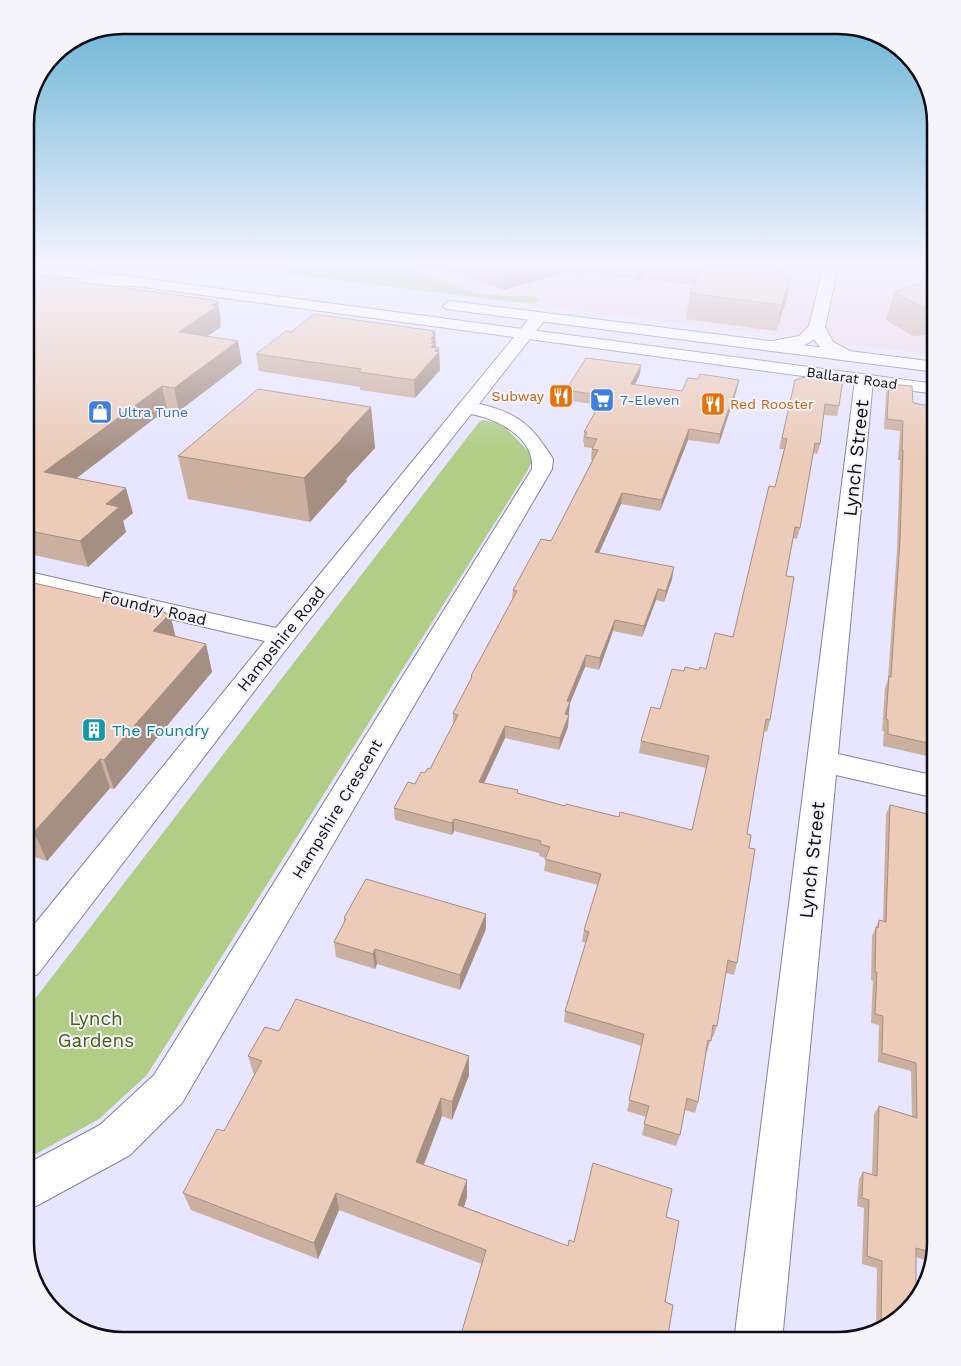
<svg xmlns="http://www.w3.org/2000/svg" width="961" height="1366" font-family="'Work Sans',sans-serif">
<rect width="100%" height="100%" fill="#e7e5ff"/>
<path fill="#edd7e4" d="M406,265H936V355L381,286Z"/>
<path fill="#b1cd86" d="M299,265H419L416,268L418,273L476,293L497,296H535L539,301L532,304L286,274Z
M483,420L502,424L531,454V463L528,470L147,1075L99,1119L25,1160V1012L479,422Z"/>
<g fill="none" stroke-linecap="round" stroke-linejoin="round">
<defs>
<path id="minor" d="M824,265H838L825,327L833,342L850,351L852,355L850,359C836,362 821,351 814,339C805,348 779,352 767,350L765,346L767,342L799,336L809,326Z
M144,278L149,279L151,282L149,285L25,288V280Z
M539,312L545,314L547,317L479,404C517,412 533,426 553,459L552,469L182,1103L130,1155L40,1204L25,1211V1165L100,1125L154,1075L532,469C535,437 497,419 471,414L291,643L38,974L25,979V936L265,641L25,585V571L276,628L533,314Z
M864,375L870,376L873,380L838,754L936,776V798L836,775L782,1341H734L855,380L858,376Z"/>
<path id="highway" d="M25,265H42L936,384V394L25,271Z
M451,301L936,362V372L446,309L443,306L446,303Z"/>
</defs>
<use href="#minor" stroke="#84809e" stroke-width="2"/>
<use href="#highway" stroke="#84809e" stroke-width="2"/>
<use href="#minor" fill="#fff" fill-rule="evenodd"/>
<use href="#highway" fill="#fff" fill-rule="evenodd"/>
</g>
<path fill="#cbaf9f" d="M439,265H785L782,274L786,301L776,331L686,319L690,293L694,285L643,279L638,280L589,273L580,274L567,272L504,290L472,280V277L439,268Z
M936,278V334L913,336L886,320L894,292Z
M25,282L213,300L221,322L220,323L221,327L207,336L242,363L179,411L167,409L76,478L133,513L123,521L126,532L88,567L25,553Z
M435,331L436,348H439V352L440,370L415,398L360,390V387L259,371L256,354L291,332Z
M640,374L635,385L682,391L737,389L719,444L688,440L660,511L621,504L599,553L672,579L664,602L656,600L642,637L613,631L599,670L585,667L570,703L568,715V727L559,750L505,738L484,783L518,793L565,806L619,817L692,830L706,768L639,753L641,741L660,709L684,671L706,669L733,637L775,487L784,449H779L795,380L839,406L837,416L824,415L820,444L817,454L813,453L800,528L797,539L793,538L786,576L770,720L767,732L764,731L747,834L749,848L737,963L734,975L726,973L717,1026L713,1037H711L707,1052H706L698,1102L695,1113L685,1110L680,1135L676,1146L642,1135L646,1117L627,1111L642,1046L564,1022L565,1011L586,943L582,942L584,930L598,885L544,871L546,858L539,856V853L454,831L452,835L395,820L394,808L415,784L430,769L453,725V713L471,680V676L512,600L513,590L551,541L593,460H591L592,448L584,447V442H583L584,432L599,405L565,400L566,390Z
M889,384L913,403L936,407V758L883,746L884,731H882L885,688L888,679L897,550L900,460H898L900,431L884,429L886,393Z
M371,407L375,448L346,479L347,481L310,522L188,499L178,456Z
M25,581L176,637L206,644L212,672L114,789L110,788L47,861L25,854Z
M890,805L936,816V913L928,911L936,1243L931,1262L916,1257L887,1328L863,1334V1333L868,1326L876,1329L877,1268L862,1264L864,1208L857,1206L859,1179L863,1172L872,1174L874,1114L879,1106L912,1116L911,1071L878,1062L879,1025L871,1023L873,981L871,980L872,936L879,920L883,921L886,814Z
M486,914V929L460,990L377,964L375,969L336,957L334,942L344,922V918Z
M296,999L469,1056V1075L452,1120L442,1116L424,1165L467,1180V1197L464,1207L568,1246L569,1240L574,1242L593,1163L672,1189L666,1217L679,1221L665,1302L673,1305L667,1341H459L482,1264L339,1210L318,1259L191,1210L183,1193L217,1129L224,1131L254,1075L248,1056L265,1027L279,1031Z"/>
<path fill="#a58e82" d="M505,265H567V272L504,290Z
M581,265H589V273L580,274Z
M640,265H645L643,279L638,280Z
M781,265H785L773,299L778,274Z
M791,275L786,301L776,331L782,305Z
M213,300L214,304L218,302L221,322L220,323L221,327L183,353L179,332Z
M435,331L436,351L439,348L440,370L415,398L414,380L432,334Z
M238,341L242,363L179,411L174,388Z
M641,365L640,374L630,394L631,384Z
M739,380L737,389L719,444L720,434Z
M162,386L167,409L52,497L44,472Z
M371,407L375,448L346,479L347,481L310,522L304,478L341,439Z
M689,429L688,440L660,511L662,500Z
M126,488L133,513L123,521L126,532L88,567L80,541L106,504Z
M622,493L621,504L594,564L595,552Z
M674,567L672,579L664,602L666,591Z
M658,589L656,600L642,637L644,626Z
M170,614L177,642L153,631Z
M615,620L613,631L599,670L600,658Z
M206,644L212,672L114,789L104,760Z
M586,655L585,667L570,703L569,713L564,726L567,701Z
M569,715L568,727L559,750L560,738Z
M505,726V738L479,794V782Z
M100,759L110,788L47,861L34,832Z
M454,819V831L452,835V823Z
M486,914V929L460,990V975Z
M375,949L377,964L375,969L373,954Z
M469,1056V1075L452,1120V1102Z
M441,1098L442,1116L418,1179L416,1162Z
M467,1180V1197L459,1222L458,1205Z
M336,1193L339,1210L318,1259L314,1243Z"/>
<path fill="#eccbb9" stroke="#a58e82" d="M704,265H781L778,274L791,275L782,305L690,293Z
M38,276L213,300L212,301L218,302L212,305L217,306L179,332L238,341L174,388L162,386L44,472L126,488L106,504L119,507L80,541L25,530V282Z
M936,278V306L922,307L894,292Z
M314,314L435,331L432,334H435L431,339H434L431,343H435L431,347L439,348L435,351L439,352L414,380L359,372L361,369L256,354L286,331L291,332Z
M586,358L641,365L631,384L682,391L688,378L698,379L700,374L739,380L720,434L689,429L662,500L622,493L595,552L674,567L666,591L658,589L644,626L615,620L600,658L586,655L567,701L570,702L565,714L569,715L560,738L505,726L479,782L518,790L517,793L565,806L566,804L619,817L620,812L692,830L709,756L641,741L651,707L660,709L672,669L684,671L685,667L699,670L700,667L706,669L715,633L733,637L769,486L775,487L787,439L782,438L795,380L812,375L843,379L839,406L825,404L820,444L815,443L800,528L795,527L786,576L794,577L785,632L770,720L766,719L747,834L751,835L749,848L755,849L737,963L728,960L717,1026L713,1025L711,1041L708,1040L698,1102L687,1098L680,1135L644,1124L649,1106L629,1100L644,1034L565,1011L589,932L584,930L601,874L545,859L550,847L540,844L541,841L454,819L452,823L394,808L408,782L415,784L421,772L425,773L428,768L430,769L458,715L453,713L472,677L471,676L517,591L513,590L541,539L551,541L598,450L592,449L597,439L585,437L587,432H584L604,396L566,390Z
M889,384L912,386L913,403L936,407V745L888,734V720L886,719L889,676L891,677L900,539L903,450H902L903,421L887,419Z
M258,389L371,407L341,439H342L304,478L178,456Z
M25,581L170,614L153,631L206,644L104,760L100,759L34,832L25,829Z
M890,805L936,816V903L928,901V948L936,950V1243L933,1253L916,1248V1297L917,1298L887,1328L881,1329L882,1261L867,1256L869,1200L862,1198L863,1172L877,1176L879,1106L917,1118L916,1063L882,1053L883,1016L875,1014L877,972H875L876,927L878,928L879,920L886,922Z
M366,879L486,914L460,975L375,949L373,954L334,942L346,919L344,918Z
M296,999L469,1056L452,1102L441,1098L416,1162L467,1180L458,1205L568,1246L569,1240L574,1242L593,1163L672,1189L666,1217L679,1221L665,1302L673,1305L667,1341H459L486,1250L336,1193L314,1243L183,1193L217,1129L224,1131L262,1061L248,1056L265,1027L279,1031Z
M868,1326L879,1330L868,1333Z"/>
<linearGradient id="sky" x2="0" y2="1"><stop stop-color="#62b1d2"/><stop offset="0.58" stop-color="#f4f3ff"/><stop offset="1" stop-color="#f4f3ff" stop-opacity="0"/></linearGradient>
<rect width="961" height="456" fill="url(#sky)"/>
<defs>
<symbol id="restaurant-square" viewBox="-11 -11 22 22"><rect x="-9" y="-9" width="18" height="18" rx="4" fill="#e8710a" stroke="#f5f4fb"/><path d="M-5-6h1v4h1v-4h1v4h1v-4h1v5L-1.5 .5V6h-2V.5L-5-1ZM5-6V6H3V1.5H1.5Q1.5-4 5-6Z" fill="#fff"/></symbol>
<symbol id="supermarket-square" viewBox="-11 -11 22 22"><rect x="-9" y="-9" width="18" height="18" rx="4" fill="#3f7fe0" stroke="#f5f4fb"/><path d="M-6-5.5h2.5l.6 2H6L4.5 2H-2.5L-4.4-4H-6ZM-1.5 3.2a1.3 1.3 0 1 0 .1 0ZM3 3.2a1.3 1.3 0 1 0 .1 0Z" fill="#fff"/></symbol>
<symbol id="shop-square" viewBox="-11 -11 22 22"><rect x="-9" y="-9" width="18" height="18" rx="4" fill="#3f7fe0" stroke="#f5f4fb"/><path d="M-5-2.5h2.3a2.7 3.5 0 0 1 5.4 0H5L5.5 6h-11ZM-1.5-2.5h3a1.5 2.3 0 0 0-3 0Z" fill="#fff"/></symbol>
<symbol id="building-square" viewBox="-11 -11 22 22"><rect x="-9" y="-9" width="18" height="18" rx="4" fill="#0f9aa8" stroke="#f5f4fb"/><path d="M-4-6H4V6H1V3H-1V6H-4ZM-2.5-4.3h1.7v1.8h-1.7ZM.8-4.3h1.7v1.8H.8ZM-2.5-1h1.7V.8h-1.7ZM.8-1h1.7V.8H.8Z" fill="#fff"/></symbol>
</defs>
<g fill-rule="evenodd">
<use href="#restaurant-square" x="547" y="382" width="28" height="28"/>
<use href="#supermarket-square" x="588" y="386" width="28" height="28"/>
<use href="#restaurant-square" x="699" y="390" width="28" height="28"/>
<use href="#shop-square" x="86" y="398" width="28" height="28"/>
<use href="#building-square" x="80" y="716" width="28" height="28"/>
</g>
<g text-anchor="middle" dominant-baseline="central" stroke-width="4" stroke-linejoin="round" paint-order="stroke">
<g font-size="14" fill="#0e0d17" stroke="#f5f4fb">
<text transform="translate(852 378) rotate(8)">Ballarat Road</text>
</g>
<g font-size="14" fill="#c56008" stroke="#f5f4fb" text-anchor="end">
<text x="544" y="396">Subway</text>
<text x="730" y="404" text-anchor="start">Red Rooster</text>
</g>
<g font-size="14" fill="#366cbe" stroke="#f5f4fb" text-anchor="start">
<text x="620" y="400">7-Eleven</text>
<text x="118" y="412">Ultra Tune</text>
</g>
<g font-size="16" fill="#0e0d17" stroke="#f5f4fb">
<text transform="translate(154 608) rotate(13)">Foundry Road</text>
<text transform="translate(281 639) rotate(-51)">Hampshire Road</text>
<text transform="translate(337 809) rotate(-59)">Hampshire Crescent</text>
</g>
<g font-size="16" fill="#0d838f" stroke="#f5f4fb" text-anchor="start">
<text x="112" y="730">The Foundry</text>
</g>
<g font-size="19" fill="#0e0d17" stroke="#f5f4fb">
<text transform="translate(856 458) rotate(-84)">Lynch Street</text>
<text transform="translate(812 860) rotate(-84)">Lynch Street</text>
</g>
<g font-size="19" fill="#465e11" stroke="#f5f4fb">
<text x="96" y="1018">Lynch<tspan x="96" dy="22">Gardens</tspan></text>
</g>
</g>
<path d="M0 0H961V1366H0ZM123 34H838A89 89 0 0 1 927 123V1243A89 89 0 0 1 838 1332H123A89 89 0 0 1 34 1243V123A89 89 0 0 1 123 34Z" fill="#f5f4fb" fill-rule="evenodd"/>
<path fill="none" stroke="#0e0d17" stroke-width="2.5" d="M123 34H838A89 89 0 0 1 927 123V1243A89 89 0 0 1 838 1332H123A89 89 0 0 1 34 1243V123A89 89 0 0 1 123 34Z"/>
</svg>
